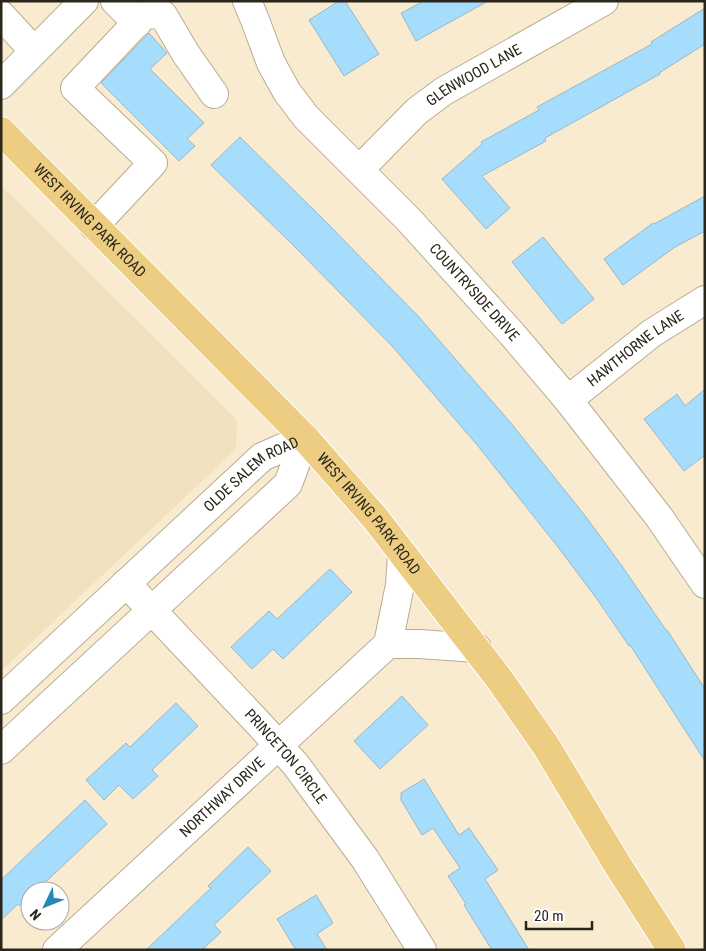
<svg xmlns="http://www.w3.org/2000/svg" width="706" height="951" font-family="'Roboto Condensed',sans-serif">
<rect width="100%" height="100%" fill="#f9ebcf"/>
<path fill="#f2e1be" d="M1,185L237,420L236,449L1,671Z"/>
<path fill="#a6ddfc" stroke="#9ab7c8" d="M339,1H345L379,54L344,76L309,20Z
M424,1H488L416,41L401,13Z
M705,8V44L659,73L660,74L545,138L546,141L482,176L510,208L486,229L442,179L482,144L481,142L539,110L537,107L652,44L651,42Z
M149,33L167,53L150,69L204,123L187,139L195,146L179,161L101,83Z
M240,137L326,222L418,316L510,422L586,517L624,569L666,630H667L705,689V761L630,645L629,646L597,599L558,547L478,446L393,347L293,245L211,165Z
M705,196V231L675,247L623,285L604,259L653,223L654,224Z
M543,237L594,299L562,324L512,262Z
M705,389V455L684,471L644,419L677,394L685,406Z
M330,569L352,592L283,659L273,649L252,669L231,647L269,611L277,619Z
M402,696L428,725L380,769L354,741Z
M176,703L198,726L152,770L158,776L133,799L119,785L104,800L86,780L126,743L130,747Z
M424,779L459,835L469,828L498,870L485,879L529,950H492L464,905L466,904L448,876L460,868L433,828L422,835L401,800V793Z
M85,800L107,824L36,891H30V897L20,906L18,904L1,920V880Z
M248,847L271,871L214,925L221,932L202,950H146L211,888L208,886Z
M316,895L333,923L317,934L327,950H296L277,919Z"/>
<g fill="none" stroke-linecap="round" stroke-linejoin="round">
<defs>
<g id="minor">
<path d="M115,1L137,23"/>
<path id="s1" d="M247,1L255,20L271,63L287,92L306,117L409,220L512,334L568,400L659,517L705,584"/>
<path d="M1,15L34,51"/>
<path d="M1,85L84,1"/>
<path id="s2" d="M359,170L417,111L444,91L604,1"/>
<path d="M94,226L153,163L75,88L145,14L163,15L186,54L214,94"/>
<path id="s3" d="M568,400L652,333L705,300"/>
<path id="s4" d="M126,583L260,725L296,765L365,859L422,950"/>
<path d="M388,644H419L477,648"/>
<path id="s5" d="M1,700L262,457L305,438"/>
<path d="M1,750L288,484L305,438"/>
<path id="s6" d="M57,950L388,644L400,585L402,554"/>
</g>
<g id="major">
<path id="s7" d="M1,131L305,438L375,518L500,680L546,746L617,864L672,950"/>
</g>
</defs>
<use href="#minor" stroke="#baac92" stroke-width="30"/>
<use href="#major" stroke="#fff" stroke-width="30"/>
<use href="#minor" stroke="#fff" stroke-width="28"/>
<use href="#major" stroke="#eccd82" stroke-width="28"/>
</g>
<g text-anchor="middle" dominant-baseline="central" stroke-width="5" stroke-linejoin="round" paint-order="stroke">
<g font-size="15" fill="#2b261b" stroke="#fff">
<text stroke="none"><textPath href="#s2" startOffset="150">GLENWOOD LANE</textPath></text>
<text stroke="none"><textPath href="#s7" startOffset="126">WEST IRVING PARK ROAD</textPath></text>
<text stroke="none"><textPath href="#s1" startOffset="374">COUNTRYSIDE DRIVE</textPath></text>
<text stroke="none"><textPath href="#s3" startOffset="85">HAWTHORNE LANE</textPath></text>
<text stroke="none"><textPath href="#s5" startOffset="338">OLDE SALEM ROAD</textPath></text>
<text stroke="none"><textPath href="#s7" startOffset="531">WEST IRVING PARK ROAD</textPath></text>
<text stroke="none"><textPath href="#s4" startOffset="236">PRINCETON CIRCLE</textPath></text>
<text stroke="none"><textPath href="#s6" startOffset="225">NORTHWAY DRIVE</textPath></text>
</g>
</g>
<rect width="706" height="951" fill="none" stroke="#2b261b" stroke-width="5"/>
<g transform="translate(45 906) rotate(227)"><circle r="24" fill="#ffffff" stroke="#aaa8a4"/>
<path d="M0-4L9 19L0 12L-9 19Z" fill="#2987b3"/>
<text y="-8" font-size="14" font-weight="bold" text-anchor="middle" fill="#2b261b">N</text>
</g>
<path d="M526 921v8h66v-8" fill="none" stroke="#2b261b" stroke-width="2.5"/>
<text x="534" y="921" font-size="15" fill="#2b261b" stroke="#ffffff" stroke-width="4" paint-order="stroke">20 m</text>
</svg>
